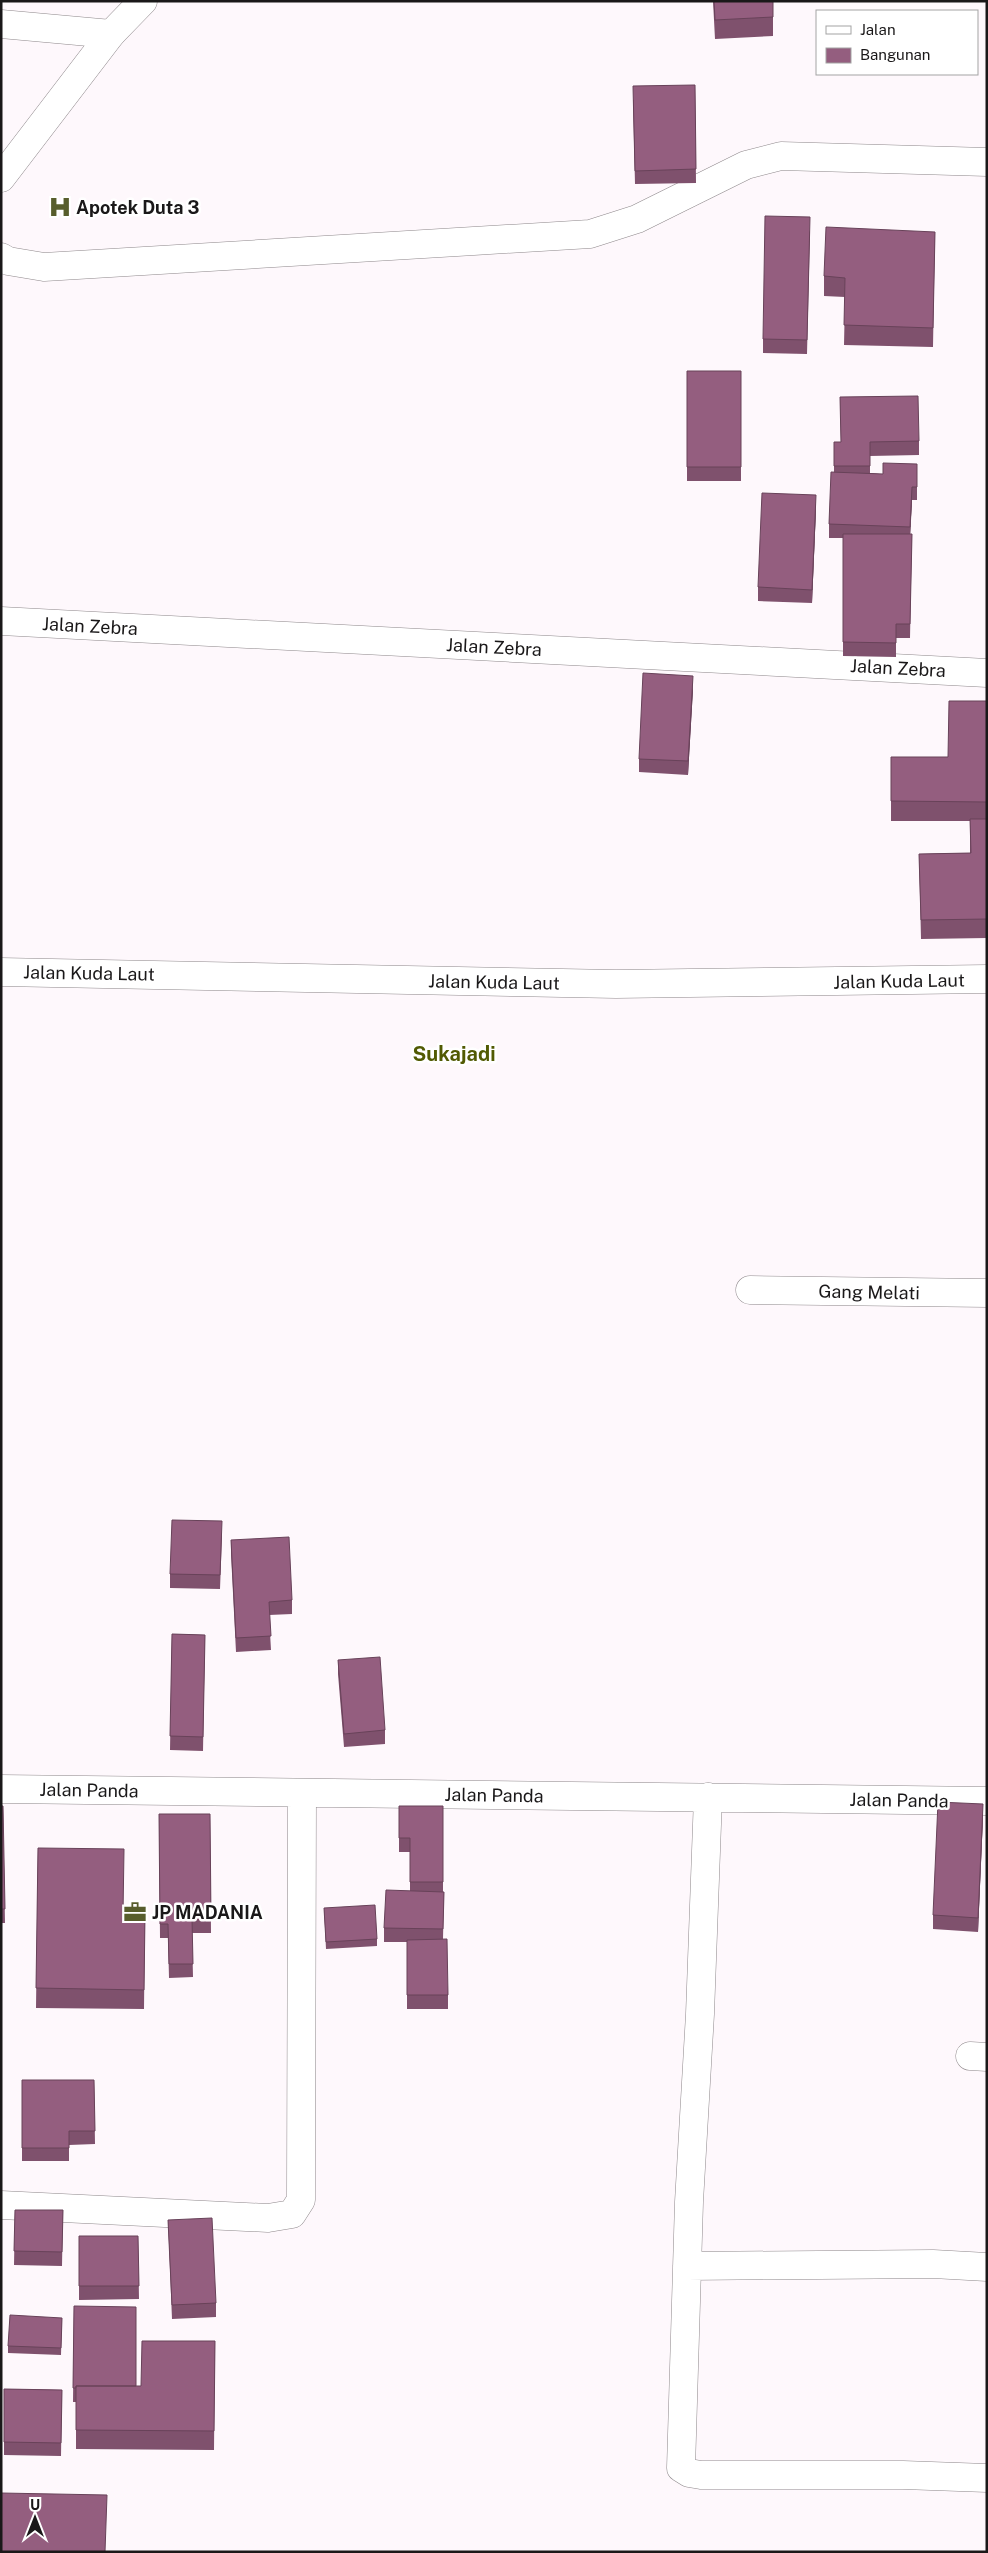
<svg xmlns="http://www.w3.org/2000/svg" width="988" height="2553" font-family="'Public Sans',sans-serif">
<rect width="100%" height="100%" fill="#fef8fc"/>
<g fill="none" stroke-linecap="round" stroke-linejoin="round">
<defs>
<path id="street" d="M1,24L111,34
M1,257L8,261L44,267L590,234L637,219L746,165L781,156L987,162
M1,621L987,673
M1,972L616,984L987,979
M750,1290L987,1293
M1,1789L987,1801
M708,1797L700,2014L689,2202L681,2468L689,2473L701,2475H903L987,2478
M970,2056L987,2057
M1,2205L268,2218L292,2214L301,2200L302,1793
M687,2266L933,2264L987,2267"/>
<path id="secondary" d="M1,178L111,34L143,1"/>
</defs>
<use href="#street" stroke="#8e888b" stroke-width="29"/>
<use href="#secondary" stroke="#8e888b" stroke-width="29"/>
<use href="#street" stroke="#fff" stroke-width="28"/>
<use href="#secondary" stroke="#fff" stroke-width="28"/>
</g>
<path fill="#7f516d" d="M713,1H773V36L715,39Z
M695,85L696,183L635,184L633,100Z
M810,230L807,354L763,353V339Z
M935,232L933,347L844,345L845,297L824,296V276Z
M687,371H741V481H687Z
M840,397L919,441V455L870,456V473L917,478V500H912L910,534H912L910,638H896V657L843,656V538H829V524L834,472V442H841Z
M816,509L812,603L758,601V587Z
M693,689L688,775L639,772V759Z
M987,701V938L921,939L919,854L970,853V821H891V757H948Z
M222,1535L220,1589L170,1588V1574Z
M231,1540L292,1600V1614L269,1615L271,1650L236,1652L231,1554Z
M172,1634L205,1635L203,1751L170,1750Z
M338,1660L385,1730V1744L344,1747L338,1674Z
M1,1806H3L5,1923H1Z
M399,1806H443V1892H444L443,1939L448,1995V2009H407V1942H384V1928L410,1891V1852H399Z
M159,1814H210L211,1933H192L193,1977L169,1978L168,1938H160Z
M983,1817L978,1932L933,1929V1915Z
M38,1848L124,1914H145L144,2009L36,2008Z
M324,1908L377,1939V1946L326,1949Z
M22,2080H94L95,2144L69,2145V2161H22Z
M15,2210H63L62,2266L14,2265Z
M168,2220L216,2303V2317L172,2319Z
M79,2236H138L139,2299L79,2300Z
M74,2306L136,2386H141L215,2341L214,2450L76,2449V2402H73Z
M62,2318L61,2355L8,2353V2346Z
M4,2389L62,2390L61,2456L4,2455Z"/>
<path fill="#684259" d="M912,487V500L910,541V527Z
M816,495V509L812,603V590Z
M693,676V689L688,775V761Z
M983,1804V1817L978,1932V1918Z"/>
<path fill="#945e7f" stroke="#684259" d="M714,1H773V17L715,20Z
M695,85L696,169L635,171L633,86Z
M765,216L810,217L807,340L763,339Z
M826,227L935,232L933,328L844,325L845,278L824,276Z
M687,371H741V467H687Z
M918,396L919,441L870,442V466H834V442H841L840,397Z
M883,463L917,464V487H912L910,527L829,524L831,472L883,474Z
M762,493L816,495L812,590L758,587Z
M843,534H912L910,624H896V643L843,642Z
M643,673L693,676L688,761L639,759Z
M949,701H987V802L891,801V757H948Z
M970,819H987V919L921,920L919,854L971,853Z
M172,1520L222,1521L220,1575L170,1574Z
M289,1537L292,1600L269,1602L271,1636L236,1638L231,1540Z
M172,1634L205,1635L203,1737L170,1736Z
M380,1657L385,1730L344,1734L338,1660Z
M938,1802L983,1804L978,1918L933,1915Z
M1,1806H3L5,1909H1Z
M399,1806H443V1882H410V1838H399Z
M159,1814H210L211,1919H192L193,1964H169L168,1924H160Z
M38,1848L124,1849L123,1914H145L144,1990L36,1988Z
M386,1890L444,1892L443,1929L384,1928Z
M375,1905L377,1939L326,1942L324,1908Z
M447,1939L448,1995H407V1940Z
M22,2080H94L95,2131H69V2148H22Z
M15,2210H63L62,2252L14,2251Z
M212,2218L216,2303L172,2305L168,2220Z
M79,2236H138L139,2286H79Z
M74,2306L136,2307V2386H76V2388H73Z
M10,2315L62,2318L61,2348L8,2346Z
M142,2341H215L214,2431L76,2430V2386H141Z
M4,2389L62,2390L61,2443L4,2442Z
M1,2493L107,2495L105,2552H1Z"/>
<defs>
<symbol id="hospital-bare" viewBox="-9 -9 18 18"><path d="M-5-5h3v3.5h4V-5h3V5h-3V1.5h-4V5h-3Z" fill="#575d2c" stroke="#fff" stroke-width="2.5" paint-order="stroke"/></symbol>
<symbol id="office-bare" viewBox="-9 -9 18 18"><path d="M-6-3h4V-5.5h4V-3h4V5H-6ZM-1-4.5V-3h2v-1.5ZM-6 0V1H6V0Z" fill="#575d2c" stroke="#fff" stroke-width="2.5" paint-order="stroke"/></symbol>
</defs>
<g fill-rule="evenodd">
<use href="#hospital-bare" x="44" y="191" width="32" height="32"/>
<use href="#office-bare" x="119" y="1896" width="32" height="32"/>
</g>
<g text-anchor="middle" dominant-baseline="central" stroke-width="5" stroke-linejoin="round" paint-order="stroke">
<g font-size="18" font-weight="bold" fill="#1a1819" stroke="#fff" text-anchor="start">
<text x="76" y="207">Apotek Duta 3</text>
<text x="152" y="1912">JP MADANIA</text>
</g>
<g font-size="18" fill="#1a1819" stroke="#fff">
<text transform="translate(90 626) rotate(3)">Jalan Zebra</text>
<text transform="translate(494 647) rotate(3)">Jalan Zebra</text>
<text transform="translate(898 668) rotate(3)">Jalan Zebra</text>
<text transform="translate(89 973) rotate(1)">Jalan Kuda Laut</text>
<text transform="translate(899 981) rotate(-1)">Jalan Kuda Laut</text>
<text transform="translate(494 982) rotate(1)">Jalan Kuda Laut</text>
<text transform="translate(869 1292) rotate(1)">Gang Melati</text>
<text transform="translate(89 1790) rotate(1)">Jalan Panda</text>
<text transform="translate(494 1795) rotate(1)">Jalan Panda</text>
<text transform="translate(899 1800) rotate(1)">Jalan Panda</text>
</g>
<g font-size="20" font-weight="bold" fill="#515a03" stroke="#fff">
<text x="454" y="1054">Sukajadi</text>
</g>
</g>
<rect width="988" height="2553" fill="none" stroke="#1a1819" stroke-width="5"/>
<rect x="816" y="10" width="162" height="65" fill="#ffffff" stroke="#a3a3a3"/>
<rect x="826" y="26" width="25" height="8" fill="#ffffff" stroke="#a3a3a3"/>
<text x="860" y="35" font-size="15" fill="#1a1819">Jalan</text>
<rect x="826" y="48" width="25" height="15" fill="#945e7f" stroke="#a3a3a3"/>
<text x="860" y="60" font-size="15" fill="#1a1819">Bangunan</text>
<g transform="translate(35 2518)" stroke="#ffffff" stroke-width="4" paint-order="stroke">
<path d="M0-4L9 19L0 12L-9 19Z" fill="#1a1819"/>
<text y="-8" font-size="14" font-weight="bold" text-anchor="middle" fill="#1a1819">U</text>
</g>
</svg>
